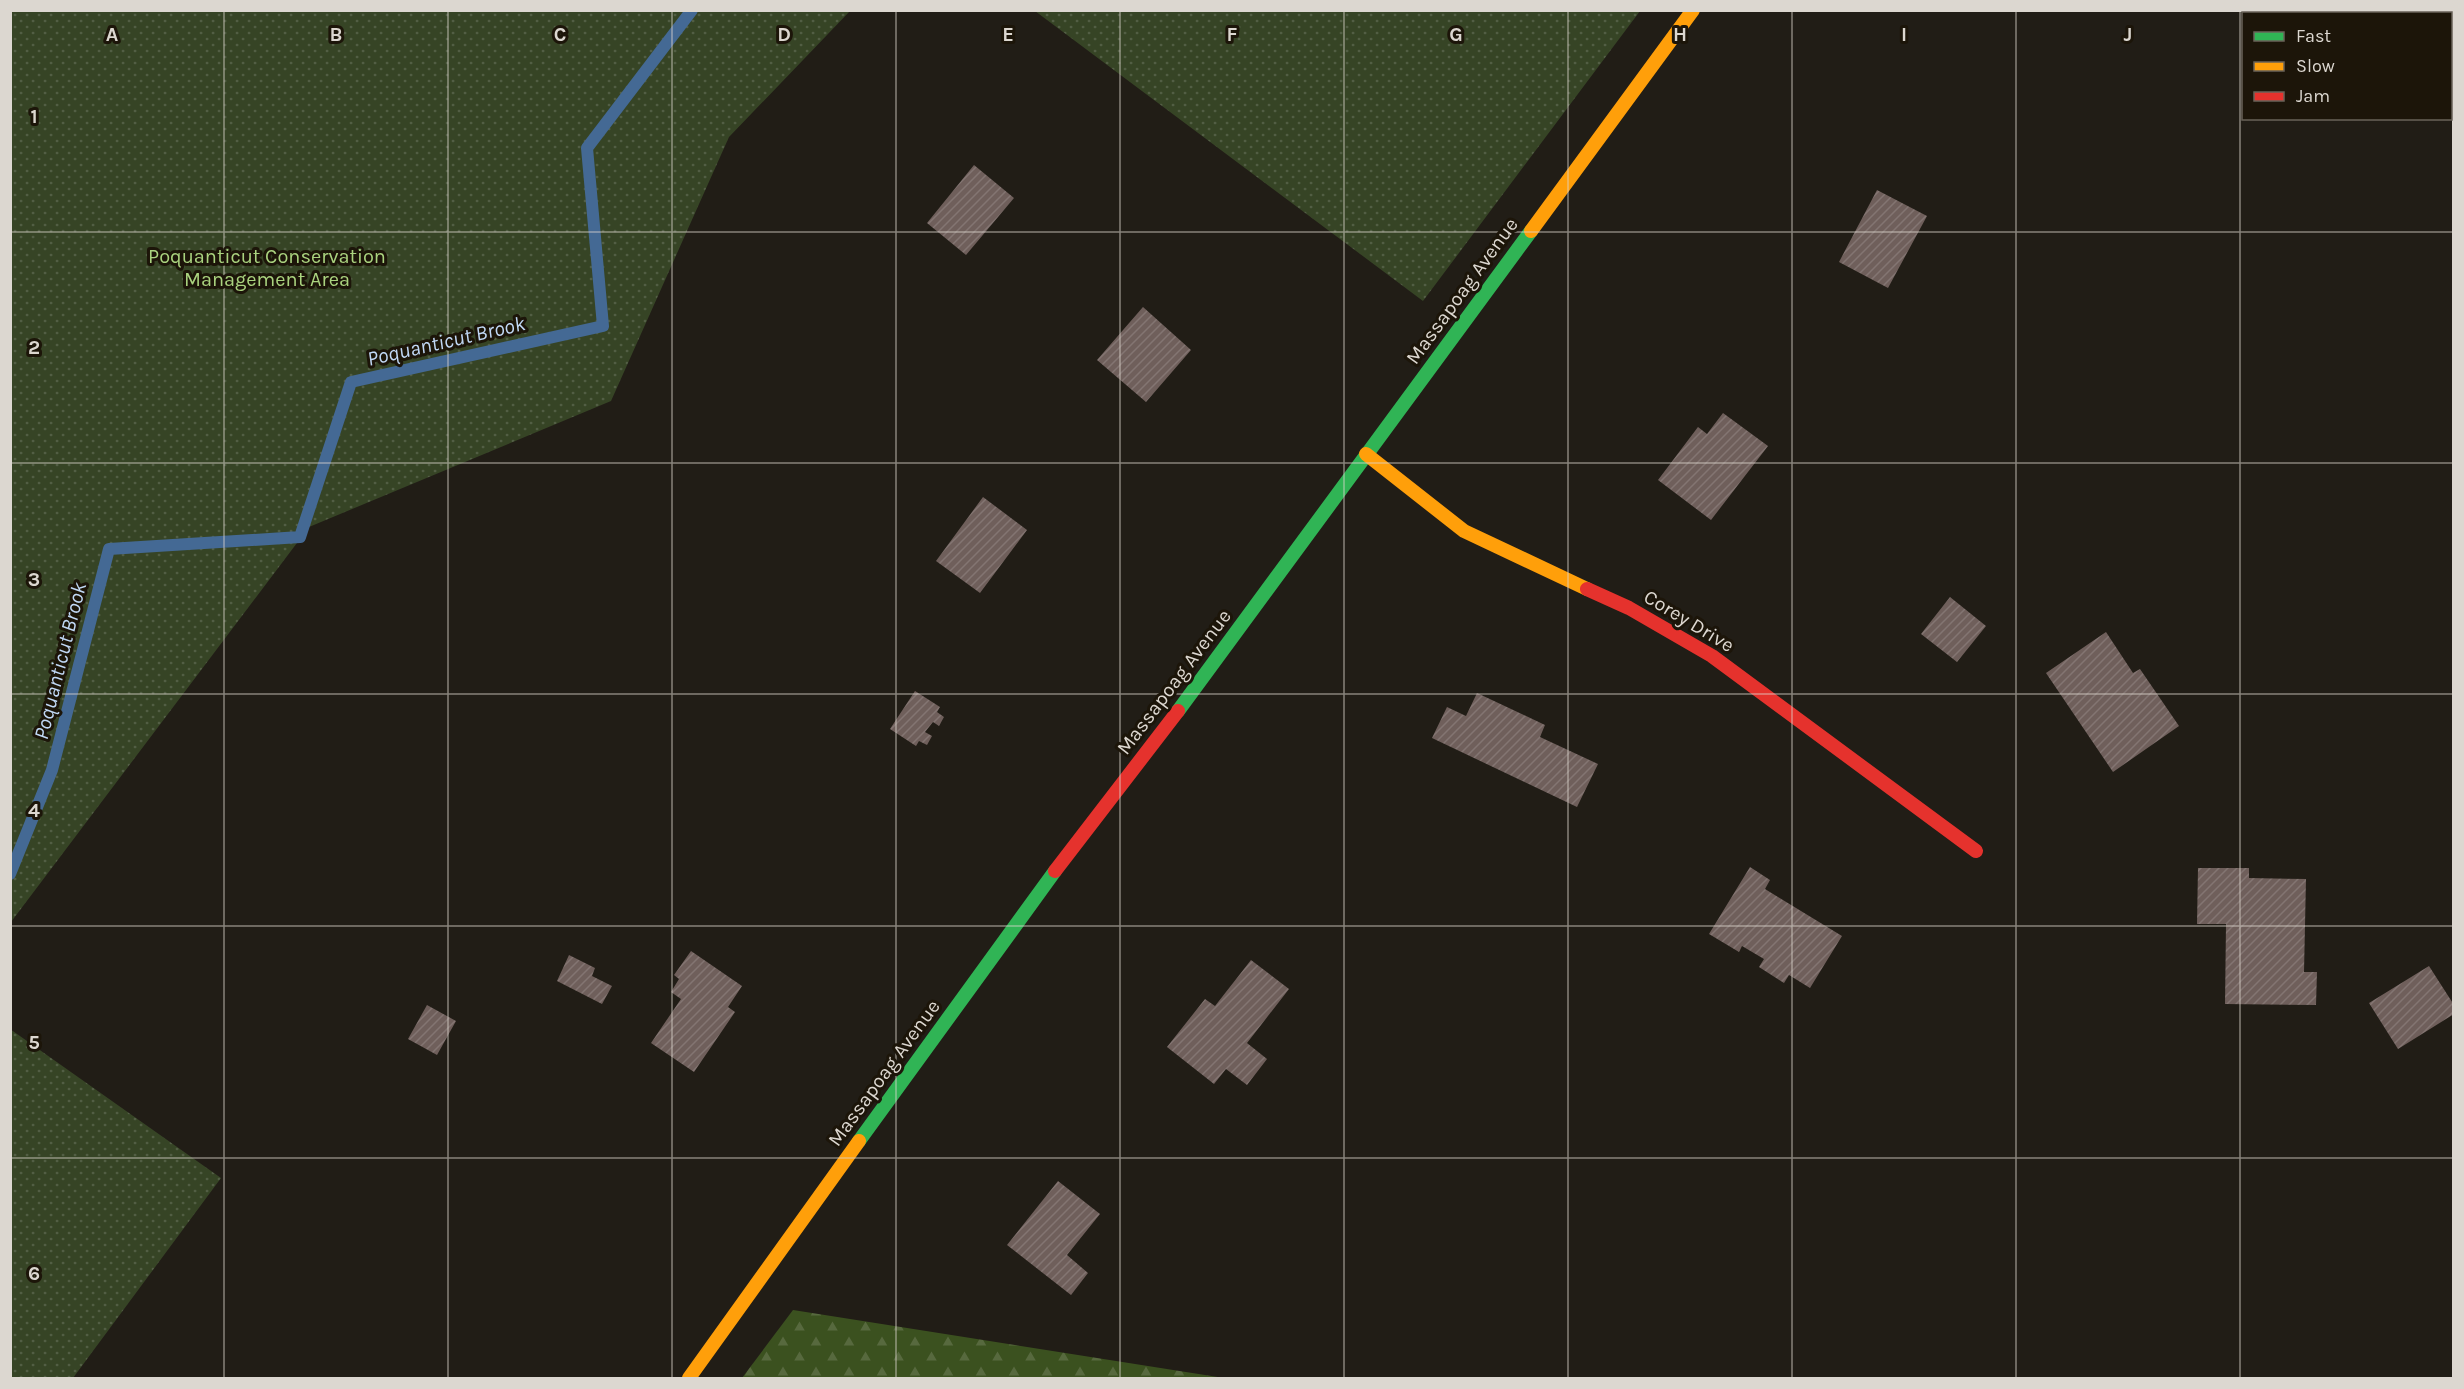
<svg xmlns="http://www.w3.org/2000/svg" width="2464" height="1389" font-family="Karla,sans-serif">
<defs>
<pattern id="forest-firs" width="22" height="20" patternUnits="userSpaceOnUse" patternTransform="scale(1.5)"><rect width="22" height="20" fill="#3b511f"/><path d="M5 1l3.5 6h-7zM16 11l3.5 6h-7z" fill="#57693e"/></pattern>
<pattern id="park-dots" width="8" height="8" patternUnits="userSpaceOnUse" patternTransform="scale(1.5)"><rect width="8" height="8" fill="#364425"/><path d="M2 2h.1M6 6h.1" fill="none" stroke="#525e44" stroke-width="1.8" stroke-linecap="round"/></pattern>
<pattern id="building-hatch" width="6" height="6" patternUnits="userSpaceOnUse" patternTransform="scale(1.5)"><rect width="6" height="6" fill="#6f5f5b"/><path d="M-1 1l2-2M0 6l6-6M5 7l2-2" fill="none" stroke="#837572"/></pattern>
</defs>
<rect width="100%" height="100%" fill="#211d16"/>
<path fill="url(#forest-firs)" d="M793,1310L1224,1378H742Z"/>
<path fill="url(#park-dots)" d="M11,10L850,11L729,137L611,401L309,527L11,922Z
M1035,11H1640L1423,301Z
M10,1029L221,1178L73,1378H11Z"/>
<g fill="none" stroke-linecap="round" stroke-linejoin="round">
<path stroke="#446994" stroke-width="12" d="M10,874L52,770L109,549L300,537L351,382L603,326L587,148L692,10"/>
</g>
<path fill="url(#building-hatch)" d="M974,165L1014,198L966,255L927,223Z
M1877,190L1927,216L1888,288L1839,262Z
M1143,307L1191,350L1146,402L1097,360Z
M1723,413L1768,446L1711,520L1658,480L1698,427L1707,434Z
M983,497L1027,530L980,593L936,561Z
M1950,597L1986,626L1957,662L1921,634Z
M2106,632L2133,673L2140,669L2179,726L2113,772L2046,673Z
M915,691L940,707L937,712L944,717L939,726L933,722L925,732L932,736L927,745L919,741L916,746L890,729Z
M1477,693L1545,725L1540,737L1598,764L1577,807L1432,738L1447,707L1466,716Z
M1750,867L1770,880L1765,889L1842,936L1810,988L1789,975L1784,983L1759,967L1764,959L1742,946L1739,952L1709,934Z
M2198,868H2249V878L2306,879L2304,972H2317L2316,1005L2225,1004L2226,924H2197Z
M691,951L742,986L728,1007L735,1012L694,1072L651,1043L681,999L671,992L679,979L674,975Z
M569,955L595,968L592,976L612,986L602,1004L557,981Z
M1251,960L1289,989L1247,1043L1267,1059L1247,1085L1226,1069L1214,1084L1167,1047L1205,999L1215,1006Z
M2429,966L2454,1005V1014L2398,1049L2369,1003Z
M427,1005L456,1021L437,1055L408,1039Z
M1058,1181L1100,1214L1067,1255L1088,1273L1071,1295L1007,1245Z"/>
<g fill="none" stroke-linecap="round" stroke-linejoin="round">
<path stroke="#30b455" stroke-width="14" d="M1178,711L1531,231
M859,1141L1055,871"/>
<path stroke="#ff9f0a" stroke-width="14" d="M1531,231L1693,10
M1366,454L1464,531L1587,589
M689,1378L859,1141"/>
<path stroke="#e5322d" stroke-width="14" d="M1587,589L1629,608L1712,656L1976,851
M1055,871L1178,711"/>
</g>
<path fill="none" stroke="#dcd7d0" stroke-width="1.5" stroke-opacity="0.55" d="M224,10V1378M448,10V1378M672,10V1378M896,10V1378M1120,10V1378M1344,10V1378M1568,10V1378M1792,10V1378M2016,10V1378M2240,10V1378M10,232H2454M10,463H2454M10,694H2454M10,926H2454M10,1158H2454"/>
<g text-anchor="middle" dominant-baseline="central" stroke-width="6" stroke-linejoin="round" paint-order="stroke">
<g font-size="20" fill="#aad37f" stroke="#1c1509">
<text x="267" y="256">Poquanticut Conservation<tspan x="267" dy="23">Management Area</tspan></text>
</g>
<g font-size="20" fill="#dcd7d0" stroke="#1c1509">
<text transform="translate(1462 291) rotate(-54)">Massapoag Avenue</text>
<text transform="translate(1689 621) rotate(31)">Corey Drive</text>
<text transform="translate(1174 682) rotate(-53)">Massapoag Avenue</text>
<text transform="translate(884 1073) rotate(-54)">Massapoag Avenue</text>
</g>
<g font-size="21" font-style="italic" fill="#c1d8f5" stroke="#1c1509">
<text transform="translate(446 341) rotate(-13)">Poquanticut Brook</text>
<text transform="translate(60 661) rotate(-76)">Poquanticut Brook</text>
</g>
</g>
<g font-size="20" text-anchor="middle" font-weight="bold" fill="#dcd7d0" stroke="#1c1509" stroke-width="6" stroke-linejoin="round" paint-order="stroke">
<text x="112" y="41">A</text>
<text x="336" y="41">B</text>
<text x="560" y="41">C</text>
<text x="784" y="41">D</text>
<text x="1008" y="41">E</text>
<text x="1232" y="41">F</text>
<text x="1456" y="41">G</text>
<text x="1680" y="41">H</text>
<text x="1904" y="41">I</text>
<text x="2128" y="41">J</text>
<text x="34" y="123">1</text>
<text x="34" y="354">2</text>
<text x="34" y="586">3</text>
<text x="34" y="817">4</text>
<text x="34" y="1049">5</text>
<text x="34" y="1280">6</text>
</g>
<rect width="2464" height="1389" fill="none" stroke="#dcd7d0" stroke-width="24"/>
<rect x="2242" y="12" width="210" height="108" fill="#1c1509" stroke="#696359" stroke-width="1.5"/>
<rect x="2254" y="32" width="30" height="9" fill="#30b455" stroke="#696359" stroke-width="1.5"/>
<text x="2296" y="42" font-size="18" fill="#dcd7d0">Fast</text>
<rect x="2254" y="62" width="30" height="9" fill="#ff9f0a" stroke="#696359" stroke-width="1.5"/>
<text x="2296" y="72" font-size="18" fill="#dcd7d0">Slow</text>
<rect x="2254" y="92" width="30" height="9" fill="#e5322d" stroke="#696359" stroke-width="1.5"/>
<text x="2296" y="102" font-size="18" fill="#dcd7d0">Jam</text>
</svg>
